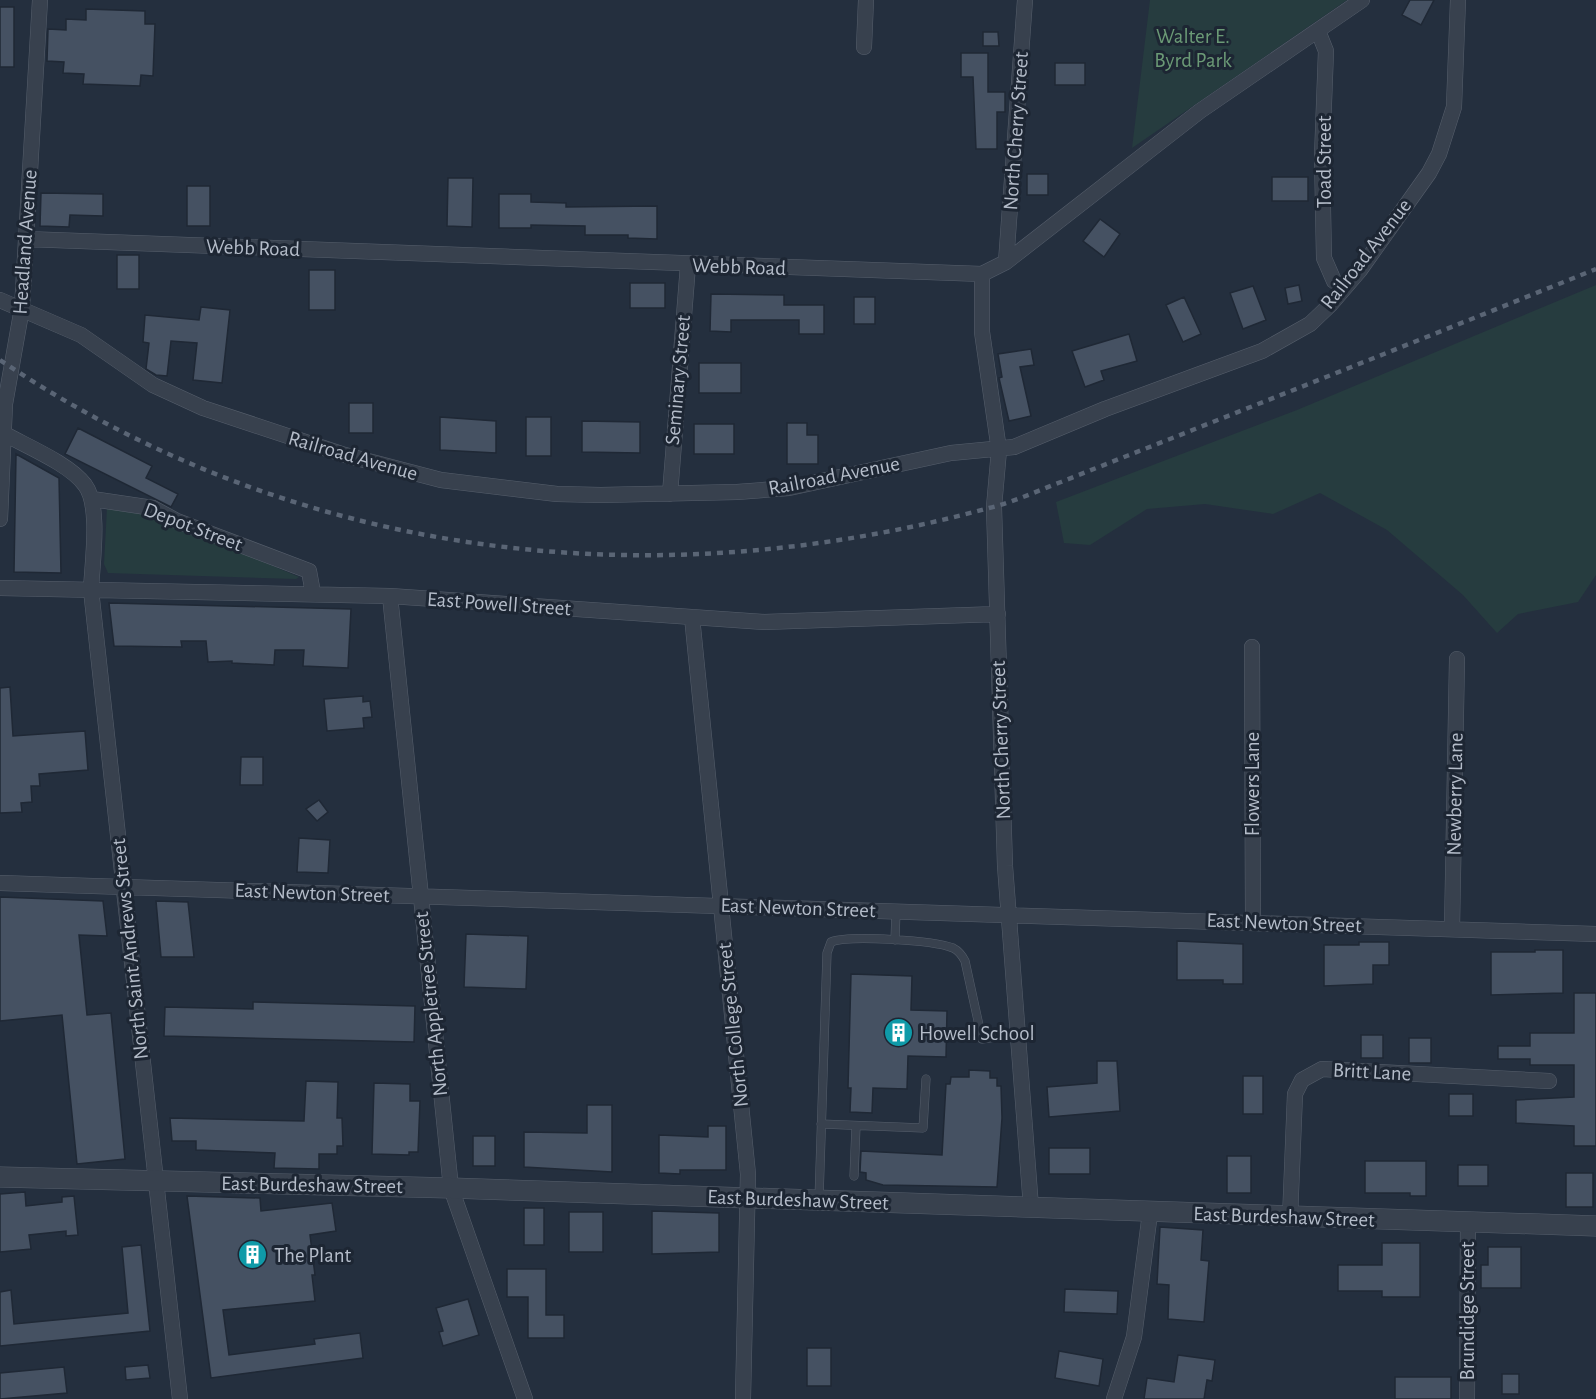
<svg xmlns="http://www.w3.org/2000/svg" width="1596" height="1399" font-family="'Alegreya Sans',sans-serif">
<rect width="100%" height="100%" fill="#242f3e"/>
<path fill="#263c3f" d="M1150,0H1347L1132,148Z
M1596,285V575L1578,602L1518,614L1497,633L1463,595L1387,530L1320,493L1273,514L1205,504L1147,509L1090,545L1064,543L1056,502L1297,410Z
M107,508L153,515L299,577L296,579L108,573L104,564Z"/>
<path fill="#455162" stroke="#1f2835" stroke-width="1.5" d="M1410,0H1434L1421,25L1402,15Z
M0,7H14V67H0Z
M86,9L145,11V24H155L153,76L141,75L140,86L83,84L84,74L63,73L64,62L47,61L48,29L66,30V19L86,20Z
M983,32H998L999,46H983Z
M961,53H988V92H1005V112H997V149H976L973,77H961Z
M1055,63H1085V85H1055Z
M1027,174H1048V195H1027Z
M1272,177H1308V201H1272Z
M448,178H473L472,227L447,226Z
M187,186H210V226H187Z
M41,193L103,194V216L70,215L69,227L40,226Z
M499,194H531V202L566,203V207L657,206V239L628,238V235H585V226L531,225V228H499Z
M1100,219L1120,234L1104,257L1083,241Z
M117,255H139V289H117Z
M309,270H335V310H309Z
M630,283H665V308H630Z
M1299,285L1302,301L1288,304L1285,288Z
M1253,286L1266,320L1243,329L1230,293Z
M711,294L784,295V305H824V334H799V320H731V332L710,331Z
M854,297H875V324H854Z
M1184,297L1201,334L1183,342L1166,305Z
M201,307L230,310L222,383L193,380L197,343L171,341L167,376L156,375L146,369L149,343L143,342L145,315L199,320Z
M1129,334L1137,361L1101,371L1104,380L1085,387L1072,351Z
M1031,349L1034,365L1020,367L1031,416L1009,421L999,378L1002,377L998,354Z
M699,363H741V393H699Z
M349,403H373V433H349Z
M440,417L496,421V453L440,450Z
M526,417H551V456H526Z
M582,421L640,422V453L582,452Z
M787,423H807V435H818V464H787Z
M694,424H734V454H694Z
M78,428L152,466L146,478L178,494L171,507L65,454Z
M16,454L59,478L61,573L14,572Z
M109,603L351,609L348,668L303,666L304,650H275L274,665L232,663V661L208,662L206,641H181L182,647L114,646Z
M10,687L13,736L85,731L88,770L39,774L40,786H31L32,802L21,803L22,812L0,813V688Z
M363,696V702L370,701L372,717L363,718L364,728L327,731L324,699Z
M241,757H263V785H240Z
M319,800L328,812L317,821L306,809Z
M299,838L330,840L328,873L297,872Z
M0,897L103,901L107,936L79,935L87,1015L111,1013L125,1159L77,1164L62,1015L0,1021Z
M156,901L188,902L194,957H161Z
M466,934L528,936L526,989L464,987Z
M1177,941L1243,944V984H1223V980H1177Z
M1359,942H1389V965H1373V984L1324,986V945H1359Z
M1535,950H1563V993L1491,995V952H1535Z
M851,974L912,976L911,1010L947,1011L946,1057L908,1056L907,1089L873,1088L872,1113L850,1112L851,1088H848Z
M1574,993H1596V1146H1574V1126L1516,1123V1100L1574,1097V1065H1530V1059H1498V1046H1530V1033H1574Z
M253,1002L415,1006L414,1042L164,1036L165,1007L253,1009Z
M1361,1035H1383V1058H1361Z
M1409,1038H1431V1063H1409Z
M1097,1061H1117L1120,1111L1049,1117L1047,1087L1097,1083Z
M969,1070L990,1071V1078H997V1086H1001L1002,1118L997,1187L883,1185L866,1180V1173L860,1172L861,1151L942,1155L946,1084H950L951,1077H969Z
M1243,1076H1263V1114H1243Z
M306,1081L338,1082L337,1118H342L343,1146H337V1154H319V1169L274,1168L275,1153L196,1150V1141H172L170,1118L304,1121Z
M374,1083L410,1084V1101H420L418,1152H409V1155L372,1154Z
M1449,1094H1473V1116H1449Z
M587,1105H612V1172L524,1167V1132L587,1133Z
M708,1126H726V1170H680V1174L659,1173V1135L708,1137Z
M473,1136H495V1166H473Z
M1049,1148H1090V1174H1049Z
M1227,1156H1251V1193H1227Z
M1365,1161H1426V1196H1410V1193H1365Z
M1458,1165H1488V1186H1458Z
M1566,1173H1593V1207H1566Z
M25,1192L26,1206L62,1202V1197L74,1196L78,1235L66,1236V1231L29,1235L31,1249L0,1252V1194Z
M187,1196L260,1198L261,1211L332,1203L336,1231L310,1235L315,1275H312L315,1301L223,1310L229,1355L315,1344L314,1339L360,1333L363,1358L211,1378Z
M524,1208H544V1245H524Z
M652,1211L719,1213V1252L652,1254Z
M569,1212H603V1252H569Z
M1160,1227L1203,1230L1201,1260L1209,1261L1204,1322L1168,1319L1169,1285L1157,1284Z
M1382,1243H1420V1297H1382V1291H1338V1265H1382Z
M141,1245L150,1331L0,1346V1292L11,1290L14,1324L128,1313L122,1247Z
M1488,1247H1521V1288H1481V1265H1488Z
M507,1269H546V1315H564V1338H528V1297H507Z
M1065,1289L1118,1291L1117,1314L1064,1312Z
M468,1299L479,1335L443,1346L439,1332L443,1331L436,1308Z
M807,1348H831V1386H807Z
M1059,1351L1103,1359L1099,1386L1055,1378Z
M1178,1355L1215,1360L1212,1381L1207,1380L1204,1399H1144L1147,1378L1174,1382Z
M148,1365L150,1378L126,1380L125,1367Z
M64,1367L67,1393L0,1399V1373Z
M1502,1374H1519V1394H1502Z
M1395,1377H1451V1399H1395Z"/>
<g fill="none" stroke-linecap="round" stroke-linejoin="round">
<defs>
<path id="service" d="M895,940L896,911
M821,1124L923,1128L926,1079
M854,1176L856,1126
M819,1199L827,953L831,942C849,935 933,940 953,948C959,951 962,955 965,961L982,1039L1018,1034"/>
<path id="minor" d="M1318,31L1326,51L1322,156L1324,258L1334,281L1344,288
M864,47L866,0
M26,239L982,274L1006,262L1200,111L1362,0
M1006,262L1025,0
M982,274V332L999,450L994,507L1005,866L1031,1207
M0,300L81,335L153,385L203,408L345,455L441,480L557,494L601,495L737,492L789,488L951,453L1014,447L1105,409L1262,351L1310,324L1330,305L1360,270L1429,173L1439,154L1454,107L1458,0
M3,433C26,446 70,464 85,485C101,506 92,564 91,590L180,1399
M670,494L688,265
M92,499L153,508L177,521L309,571L313,593
M0,519L5,404L22,308L40,0
M0,588L390,596L764,622L998,614
M390,596L451,1188L525,1399
M692,617L748,1174L743,1399
M1252,647L1253,922
M0,883L1596,934
M1452,929L1457,659
M1290,1218L1295,1094L1302,1080L1322,1069L1549,1081
M1114,1399L1134,1337L1150,1213
M1467,1399L1468,1223"/>
<path id="tertiary" d="M0,1177L451,1188L1596,1226"/>
</defs>
<use href="#service" stroke="#565f6c" stroke-width="9"/>
<use href="#minor" stroke="#565f6c" stroke-width="16"/>
<use href="#tertiary" stroke="#565f6c" stroke-width="21"/>
<use href="#service" stroke="#38414e" stroke-width="8"/>
<use href="#minor" stroke="#38414e" stroke-width="15"/>
<use href="#tertiary" stroke="#38414e" stroke-width="20"/>
<path stroke="#5a6575" stroke-width="4.5" stroke-dasharray="6 6" stroke-linecap="butt" d="M0,360C296,559 648,601 989,508C1014,502 1037,491 1061,482C1106,464 1150,447 1195,429C1329,376 1462,323 1596,269"/>
</g>
<defs>
<symbol id="building-disc" viewBox="-11 -11 22 22"><circle r="9.5" fill="#0f9aa8" stroke="#1d2633"/><path d="M-4-6H4V6H1V3H-1V6H-4ZM-2.5-4.3h1.7v1.8h-1.7ZM.8-4.3h1.7v1.8H.8ZM-2.5-1h1.7V.8h-1.7ZM.8-1h1.7V.8H.8Z" fill="#fff"/></symbol>
</defs>
<g fill-rule="evenodd">
<use href="#building-disc" x="882" y="1016" width="33" height="33"/>
<use href="#building-disc" x="236" y="1238" width="33" height="33"/>
</g>
<g text-anchor="middle" dominant-baseline="central" stroke-width="6" stroke-linejoin="round" paint-order="stroke">
<g font-size="21" fill="#6b9a76" stroke="#1d2633">
<text x="1193" y="36">Walter E.<tspan x="1193" dy="24">Byrd Park</tspan></text>
</g>
<g font-size="21" fill="#b4bcc9" stroke="#1d2633">
<text transform="translate(1016 131) rotate(-86)">North Cherry Street</text>
<text transform="translate(1324 162) rotate(-90)">Toad Street</text>
<text transform="translate(25 242) rotate(-86)">Headland Avenue</text>
<text transform="translate(253 248) rotate(2)">Webb Road</text>
<text transform="translate(1366 254) rotate(-52)">Railroad Avenue</text>
<text transform="translate(739 267) rotate(2)">Webb Road</text>
<text transform="translate(678 380) rotate(-85)">Seminary Street</text>
<text transform="translate(353 456) rotate(16)">Railroad Avenue</text>
<text transform="translate(834 476) rotate(-11)">Railroad Avenue</text>
<text transform="translate(193 527) rotate(21)">Depot Street</text>
<text transform="translate(499 604) rotate(4)">East Powell Street</text>
<text transform="translate(1001 740) rotate(-92)">North Cherry Street</text>
<text transform="translate(1252 784) rotate(-90)">Flowers Lane</text>
<text transform="translate(1455 794) rotate(-89)">Newberry Lane</text>
<text transform="translate(312 893) rotate(2)">East Newton Street</text>
<text transform="translate(798 908) rotate(2)">East Newton Street</text>
<text transform="translate(1284 923) rotate(2)">East Newton Street</text>
<text transform="translate(130 949) rotate(-96)">North Saint Andrews Street</text>
<text transform="translate(431 1004) rotate(-96)">North Appletree Street</text>
<text transform="translate(733 1025) rotate(-96)">North College Street</text>
<text transform="translate(1372 1072) rotate(3)">Britt Lane</text>
<text transform="translate(312 1185) rotate(1)">East Burdeshaw Street</text>
<text transform="translate(798 1200) rotate(2)">East Burdeshaw Street</text>
<text transform="translate(1284 1217) rotate(2)">East Burdeshaw Street</text>
<text transform="translate(1467 1311) rotate(-90)">Brundidge Street</text>
</g>
<g font-size="21" fill="#b4bcc9" stroke="#1d2633" text-anchor="start">
<text x="919" y="1033">Howell School</text>
<text x="274" y="1255">The Plant</text>
</g>
</g>
</svg>
